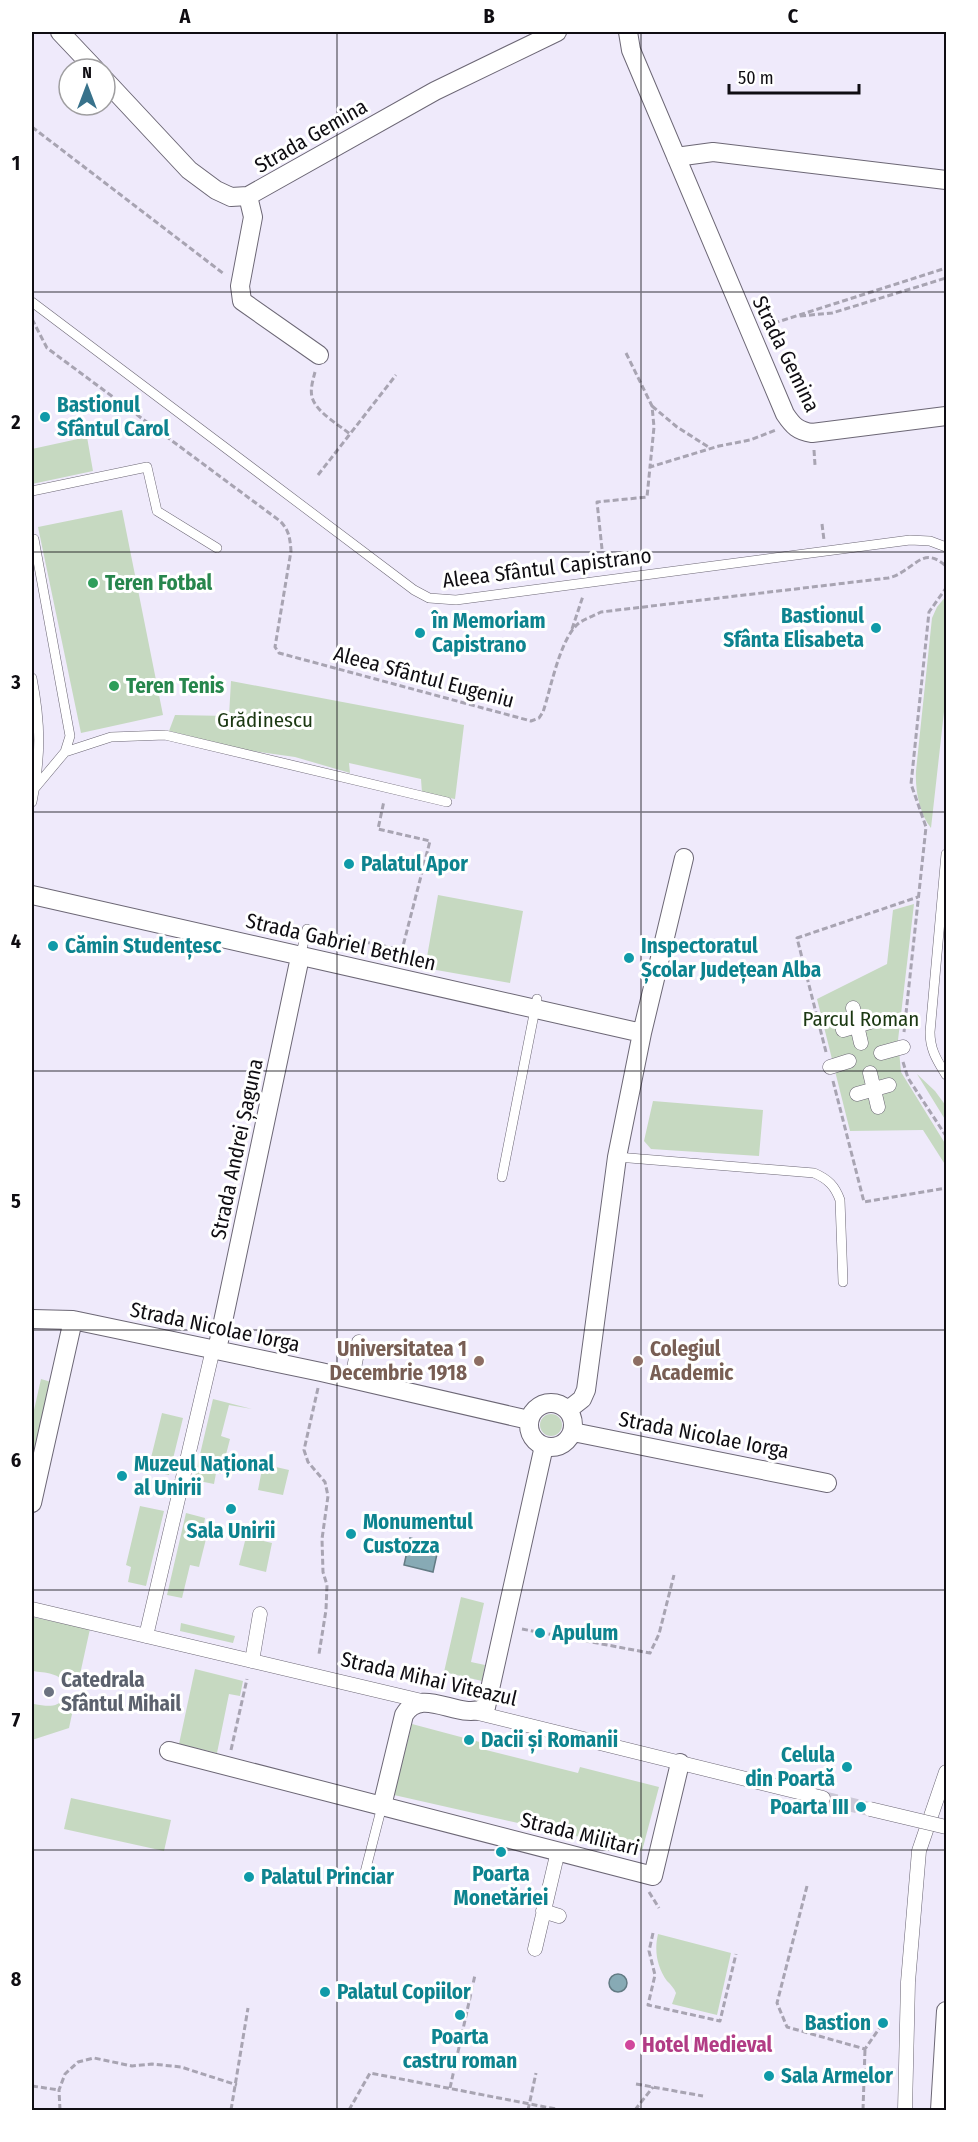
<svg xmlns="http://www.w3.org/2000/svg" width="978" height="2142" font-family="'Fira Sans Condensed',sans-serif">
<rect width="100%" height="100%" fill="#efeafb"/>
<path fill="#c6d9c1" d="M87,437L93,471L32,484V449Z
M122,510L163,715L81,733L38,527Z
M946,596V694L931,828C919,813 915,789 916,771L932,618L937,607Z
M231,681L464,725L455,799L422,793L421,779L349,763L350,773L295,757L246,750L169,731L175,715L229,716Z
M438,895L523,911L510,983L425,968Z
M914,904L898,1040L901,1072L946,1145V1166L923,1130L850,1131L817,999L887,964L893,910Z
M917,1074L935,1091L946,1106V1121Z
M653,1101L763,1110L759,1156L651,1149L644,1141Z
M41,1379L51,1382L32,1466V1419Z
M213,1399L252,1409L229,1405L221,1436L230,1439L221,1474L216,1473L214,1484L194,1480Z
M162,1413L183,1418L169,1475L148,1470Z
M540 1425a11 11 0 1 1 22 0a11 11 0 1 1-22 0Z
M263,1464L289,1470L283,1495L258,1490Z
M140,1506L164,1511L146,1586L128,1582L131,1567L126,1565Z
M186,1513L205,1518L203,1530L208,1531L199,1567L190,1565L182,1598L167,1595Z
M246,1537L272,1543L266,1572L239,1565Z
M461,1597L484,1603L471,1662L485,1665L482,1681L444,1672Z
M32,1617L90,1629L77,1688L67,1687C60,1672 46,1673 32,1671Z
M181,1623L235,1636L233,1643L180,1631Z
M195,1669L243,1681L240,1696L229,1694L217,1753L179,1744Z
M66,1697L75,1700L69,1728L32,1740L34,1704C47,1706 56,1709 66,1697Z
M412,1724L487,1744L486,1750L578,1773L580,1767L659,1787L642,1851L394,1795Z
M71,1798L171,1820L164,1851L64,1829Z
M658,1934L731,1953L717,2015L672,2004L676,1993C674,1988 671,1985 667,1981C657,1967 654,1951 658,1934Z"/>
<path fill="#87aab5" stroke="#637b84" stroke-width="1.5" d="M410,1538L439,1545L433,1572L404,1565Z
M609 1983a9 9 0 1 1 18 0a9 9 0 1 1-18 0Z"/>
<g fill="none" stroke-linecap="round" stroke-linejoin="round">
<path stroke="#cdc9d8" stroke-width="14" stroke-dasharray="14 7" stroke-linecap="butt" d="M823,1798L869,1809"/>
<defs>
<path id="service" d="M32,302L414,590L429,598L456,600L910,540L930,541L946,547
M32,491L147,467L157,511L217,548
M32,678C41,724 41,756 32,802
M65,752L111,737L165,735L447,802
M34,789L65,752L70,736L34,539
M946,854L930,1032C930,1050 937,1060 946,1075
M300,957L307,929
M617,1157L814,1173C828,1179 835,1186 840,1200L843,1282
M502,1177L537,999
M363,1880L382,1806"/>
<path id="pedestrian" d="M853,1008L861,1043
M843,1030L873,1021
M881,1053L903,1047
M830,1067L849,1061
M870,1073L878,1107
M857,1094L889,1085
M352,1379L359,1342
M32,1609L426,1702
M146,1636L213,1349
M252,1661L260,1614
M474,1712L823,1798
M543,1911L559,1916
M535,1949L558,1851
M905,2110L908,1982L919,1851L946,1772"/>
<path id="minor" d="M60,32L95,69
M628,32L631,50L785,414C793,426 798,431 812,433L946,416
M105,80L189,170L216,190L231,197L248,196L435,91L557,32
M676,157L713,152L946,180
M248,196L253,217L240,286L242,301L319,355
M32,895L642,1033
M32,1319L73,1320L321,1372L529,1420
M217,1350L300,957
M529 1425a22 22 0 1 1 44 0a22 22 0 1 1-44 0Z
M568,1410L582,1399L586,1390L617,1157L642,1033L684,858
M573,1432L827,1483
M32,1503L73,1320
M169,1751L653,1876L680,1763
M382,1806L404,1715C422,1684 461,1723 486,1707L544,1446
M940,2110L946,2011"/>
</defs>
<use href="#service" stroke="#6c6775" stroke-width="10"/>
<use href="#pedestrian" stroke="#6c6775" stroke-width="15"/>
<use href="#minor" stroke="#6c6775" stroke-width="20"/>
<path stroke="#a8a4b2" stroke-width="3" stroke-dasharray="6 3" stroke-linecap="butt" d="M32,127L224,274
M800,316L832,313L946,278
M32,319L47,348L280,521C289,530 290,538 291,551L275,647L279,653L531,721L539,718L543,712C551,688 560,638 579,623C586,618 594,616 601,612L888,578C893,577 898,575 902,572C920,561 926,549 946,566
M765,326L946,268
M626,353L652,406L654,427L650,467
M315,372C313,380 310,389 312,397C316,412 339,425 350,434
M652,406L677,427L710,448
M814,450L815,465
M318,475L396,375
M822,524L824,540
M602,549L597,502L647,497L650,467L719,446L750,440L776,430
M572,629L583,596
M320,932L402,950L430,841L378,829L384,801
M904,1032L926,827L911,784L929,612L946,588
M826,1052L797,938L918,897
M903,1062L908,1078L946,1136
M833,1081L864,1202L946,1188
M318,1388L304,1450L308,1462L325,1482L328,1496L322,1539L323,1572L327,1585L326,1610L319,1654
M522,1629L650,1653L659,1634L674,1575
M231,1750L247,1679
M807,1886L777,2003L787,2027L865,2049L883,2023
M649,1892L659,1908
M653,1933L649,1951L655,1975L648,2005L720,2021L736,1954
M636,2084L703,2096
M32,2086L59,2090
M450,2088L475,1975
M60,2110L59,2090L65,2074L78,2062L94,2058L132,2066L152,2064L181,2067L237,2085
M231,2110L248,2008
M349,2110L370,2073L561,2110
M528,2110L536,2073
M635,2110L653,2087
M863,2110L865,2049"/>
<use href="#service" stroke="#fff" stroke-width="9"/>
<use href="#pedestrian" stroke="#fff" stroke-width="14"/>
<use href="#minor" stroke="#fff" stroke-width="18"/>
<defs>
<path id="pedestrian-bridge" d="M870,1809L946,1827"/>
</defs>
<use href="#pedestrian-bridge" stroke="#6c6775" stroke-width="15" stroke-linecap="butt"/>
<use href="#pedestrian-bridge" stroke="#fff" stroke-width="14"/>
</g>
<path fill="none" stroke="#0f0d12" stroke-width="1.5" stroke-opacity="0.55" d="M337,32V2110M641,32V2110M32,292H946M32,552H946M32,812H946M32,1071H946M32,1330H946M32,1590H946M32,1850H946"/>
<g fill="#0f9aa8" stroke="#fff" stroke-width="2">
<circle cx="45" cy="417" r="6"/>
<circle cx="876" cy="628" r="6"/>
<circle cx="420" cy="633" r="6"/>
<circle cx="349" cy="864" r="6"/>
<circle cx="53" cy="946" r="6"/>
<circle cx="629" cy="958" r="6"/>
<circle cx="122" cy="1476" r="6"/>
<circle cx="231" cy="1509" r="6"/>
<circle cx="351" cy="1534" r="6"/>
<circle cx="540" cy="1633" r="6"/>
<circle cx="469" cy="1740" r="6"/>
<circle cx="847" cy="1767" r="6"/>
<circle cx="861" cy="1807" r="6"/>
<circle cx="501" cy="1852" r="6"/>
<circle cx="249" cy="1877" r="6"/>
<circle cx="325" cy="1992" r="6"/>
<circle cx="460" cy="2015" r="6"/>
<circle cx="883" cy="2023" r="6"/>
<circle cx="769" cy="2076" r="6"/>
</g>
<g fill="#2e9e5b" stroke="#fff" stroke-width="2">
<circle cx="93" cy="583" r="6"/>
<circle cx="114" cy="686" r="6"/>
</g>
<g fill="#8d6e63" stroke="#fff" stroke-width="2">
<circle cx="479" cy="1361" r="6"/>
<circle cx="638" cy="1361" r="6"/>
</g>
<circle fill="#6b7280" stroke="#fff" stroke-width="2" cx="49" cy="1692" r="6"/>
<circle fill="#d1479c" stroke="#fff" stroke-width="2" cx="630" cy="2045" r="6"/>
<g text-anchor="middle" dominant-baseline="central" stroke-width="6" stroke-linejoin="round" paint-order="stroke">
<g font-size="21" fill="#0f0d12" stroke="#fff">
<text transform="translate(311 136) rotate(-30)">Strada Gemina</text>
<text transform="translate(786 354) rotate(64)">Strada Gemina</text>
<text transform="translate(547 568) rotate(-7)">Aleea Sfântul Capistrano</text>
<text transform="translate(424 677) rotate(15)">Aleea Sfântul Eugeniu</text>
<text transform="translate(341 942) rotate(13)">Strada Gabriel Bethlen</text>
<text transform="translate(237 1149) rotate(-78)">Strada Andrei Șaguna</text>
<text transform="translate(215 1327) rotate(12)">Strada Nicolae Iorga</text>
<text transform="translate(704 1435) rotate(11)">Strada Nicolae Iorga</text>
<text transform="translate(429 1679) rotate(13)">Strada Mihai Viteazul</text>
<text transform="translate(580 1834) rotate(14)">Strada Militari</text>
</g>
<g font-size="21" font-weight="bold" fill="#0d838f" stroke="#fff" text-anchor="start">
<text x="57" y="405">Bastionul<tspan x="57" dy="24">Sfântul Carol</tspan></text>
<text x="864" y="616" text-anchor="end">Bastionul<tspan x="864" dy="24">Sfânta Elisabeta</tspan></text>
<text x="432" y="621">în Memoriam<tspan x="432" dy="24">Capistrano</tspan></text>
<text x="361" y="864">Palatul Apor</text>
<text x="65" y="946">Cămin Studențesc</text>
<text x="641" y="946">Inspectoratul<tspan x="641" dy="24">Școlar Județean Alba</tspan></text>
<text x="134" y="1464">Muzeul Național<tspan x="134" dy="24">al Unirii</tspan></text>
<text x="363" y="1522">Monumentul<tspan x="363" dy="24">Custozza</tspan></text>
<text x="231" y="1531" text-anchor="middle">Sala Unirii</text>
<text x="552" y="1633">Apulum</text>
<text x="481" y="1740">Dacii și Romanii</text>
<text x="835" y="1755" text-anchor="end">Celula<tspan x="835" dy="24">din Poartă</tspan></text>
<text x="849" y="1807" text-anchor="end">Poarta III</text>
<text x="501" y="1874" text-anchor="middle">Poarta<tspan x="501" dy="24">Monetăriei</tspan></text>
<text x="261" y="1877">Palatul Princiar</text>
<text x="337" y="1992">Palatul Copiilor</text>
<text x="871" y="2023" text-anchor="end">Bastion</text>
<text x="460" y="2037" text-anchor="middle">Poarta<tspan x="460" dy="24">castru roman</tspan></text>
<text x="781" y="2076">Sala Armelor</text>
</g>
<g font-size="21" font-weight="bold" fill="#27864d" stroke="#fff" text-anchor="start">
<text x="105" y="583">Teren Fotbal</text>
<text x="126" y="686">Teren Tenis</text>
</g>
<g font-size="21" fill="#1b3812" stroke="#fff">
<text x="265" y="720">Grădinescu</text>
<text x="861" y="1019">Parcul Roman</text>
</g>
<g font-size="21" font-weight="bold" fill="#785e54" stroke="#fff" text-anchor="end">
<text x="467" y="1349">Universitatea 1<tspan x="467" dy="24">Decembrie 1918</tspan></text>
<text x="650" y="1349" text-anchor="start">Colegiul<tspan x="650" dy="24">Academic</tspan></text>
</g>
<g font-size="21" font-weight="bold" fill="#5b616d" stroke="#fff" text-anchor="start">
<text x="61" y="1680">Catedrala<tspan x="61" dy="24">Sfântul Mihail</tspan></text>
</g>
<g font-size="21" font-weight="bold" fill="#b23c85" stroke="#fff" text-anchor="start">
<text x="642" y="2045">Hotel Medieval</text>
</g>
</g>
<rect width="978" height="2142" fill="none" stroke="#ffffff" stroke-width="66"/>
<g transform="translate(87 87)"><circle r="28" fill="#ffffff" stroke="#9f9ea0" stroke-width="1.5"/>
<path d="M0-4.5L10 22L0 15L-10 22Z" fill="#38728b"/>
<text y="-9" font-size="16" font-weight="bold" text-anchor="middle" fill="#0f0d12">N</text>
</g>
<path d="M729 84v9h130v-9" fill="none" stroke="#0f0d12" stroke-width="3"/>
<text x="738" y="84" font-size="18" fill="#0f0d12" stroke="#ffffff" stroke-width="4.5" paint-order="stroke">50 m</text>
<rect x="33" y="33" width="912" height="2076" fill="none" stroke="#0f0d12" stroke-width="2"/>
<g font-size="20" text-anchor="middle" font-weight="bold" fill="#0f0d12">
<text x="185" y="23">A</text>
<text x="489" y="23">B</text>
<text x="793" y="23">C</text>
<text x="16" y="170">1</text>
<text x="16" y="429">2</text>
<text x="16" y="689">3</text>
<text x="16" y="948">4</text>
<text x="16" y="1208">5</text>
<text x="16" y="1467">6</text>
<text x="16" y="1727">7</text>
<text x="16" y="1986">8</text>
</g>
</svg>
